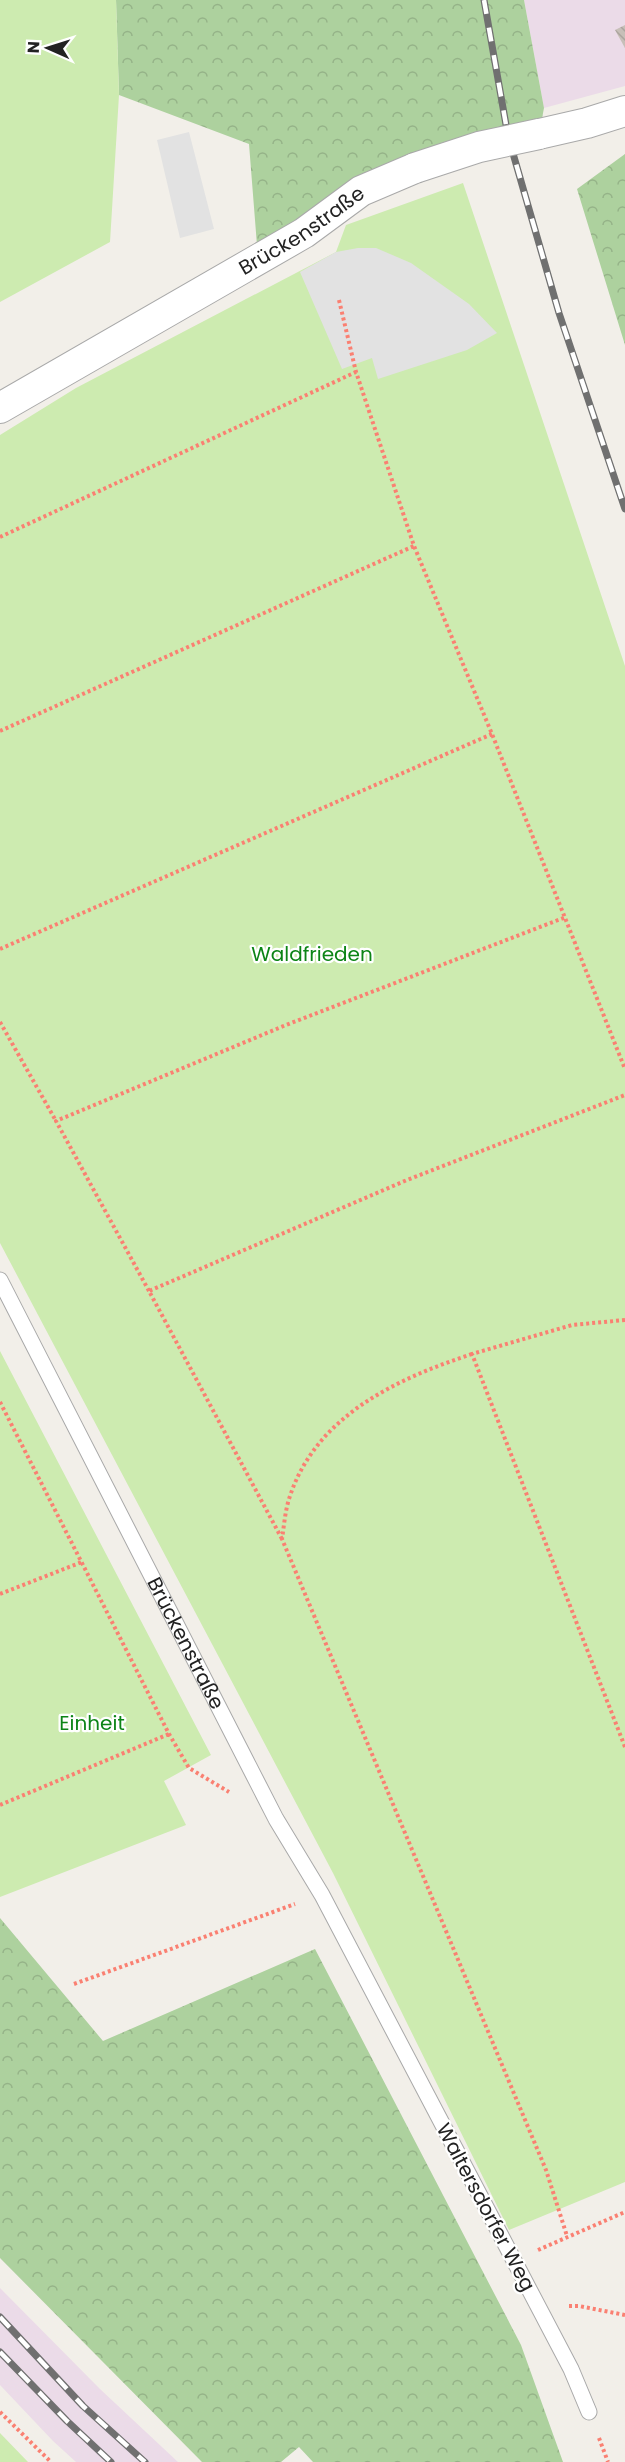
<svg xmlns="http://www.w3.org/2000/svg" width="625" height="2462" font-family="Poppins,sans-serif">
<defs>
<pattern id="forest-crowns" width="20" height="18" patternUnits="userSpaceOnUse" patternTransform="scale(1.5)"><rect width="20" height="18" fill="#add19e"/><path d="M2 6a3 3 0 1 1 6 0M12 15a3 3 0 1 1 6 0" fill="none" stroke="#95b388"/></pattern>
<pattern id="building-back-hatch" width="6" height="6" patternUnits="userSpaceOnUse" patternTransform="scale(1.5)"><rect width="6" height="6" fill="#c7bfb8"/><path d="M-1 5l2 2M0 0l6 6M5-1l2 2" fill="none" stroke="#aba49e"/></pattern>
</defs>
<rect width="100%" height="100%" fill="#f2efe9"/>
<path fill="#ebdbe8" d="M524,0H625V86L544,108Z
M0,2288L100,2389L178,2462H76L53,2441L0,2385Z"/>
<path fill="url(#forest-crowns)" d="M116,0H524L544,108L539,134L479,147L258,258L249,144L119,95Z
M625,154V345L577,189Z
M0,1918L103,2041L315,1949L521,2345L563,2462H313L299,2447L281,2462H202L0,2258Z"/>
<path fill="#cdebb0" d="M0,0H116L119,95L110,242L0,302Z
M463,183L625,666V2182L509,2230L333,1873L0,1243V435L76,388L336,252L346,225Z
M0,1351L211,1755L164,1781L186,1825L0,1897Z
M0,2433L28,2462H0Z"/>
<path fill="#e2e2e2" d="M189,132L214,229L180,238L157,140Z
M358,248H376L411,263L469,304L497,333L467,350L378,379L372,358L342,369L300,272L336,252Z"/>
<path fill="url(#building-back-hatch)" d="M625,25V48L615,30Z"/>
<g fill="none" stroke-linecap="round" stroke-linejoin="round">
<defs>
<g id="service">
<path id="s1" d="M0,1280L276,1819L322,1895L571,2369L589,2412"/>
</g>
<g id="minor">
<path d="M539,134L587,123L625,111"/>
<path id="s2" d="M0,408L304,233L361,191L415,168"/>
</g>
</defs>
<use href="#service" stroke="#a9a9a9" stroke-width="17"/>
<use href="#minor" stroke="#a9a9a9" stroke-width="32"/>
<path stroke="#fa8072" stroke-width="4" stroke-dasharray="3 3" stroke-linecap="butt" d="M339,300L356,372L414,546L492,734L625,1069
M0,537L356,372
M0,731L414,546
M0,949L492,734
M0,1022L56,1121
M149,1291L56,1121L286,1025L566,917
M625,1320L572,1325L472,1354L625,1747
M472,1354C396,1379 315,1416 289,1499C285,1512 284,1526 282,1539L546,2170L567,2236
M0,1402L169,1734L189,1768L229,1792
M282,1539L149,1291L407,1180L625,1095
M0,1594L82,1562
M0,1805L169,1734
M74,1984L295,1904
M538,2250L625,2212
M569,2306H579L625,2315
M0,2412L51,2462
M599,2438L608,2462"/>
<use href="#service" stroke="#fff" stroke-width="15"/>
<use href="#minor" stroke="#fff" stroke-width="30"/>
<defs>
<path id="rail" d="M484,0L508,136L559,313L625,509
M0,2317L83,2406L145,2462
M0,2352L67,2421L111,2462"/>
</defs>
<use href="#rail" stroke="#707070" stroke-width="7"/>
<use href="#rail" stroke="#fff" stroke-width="4.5" stroke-dasharray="14" stroke-linecap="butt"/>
<defs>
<path id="minor-bridge" d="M415,168L479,147L539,134"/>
</defs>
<use href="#minor-bridge" stroke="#a9a9a9" stroke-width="32" stroke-linecap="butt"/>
<use href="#minor-bridge" stroke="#fff" stroke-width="30"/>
</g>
<g text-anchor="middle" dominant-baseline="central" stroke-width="4.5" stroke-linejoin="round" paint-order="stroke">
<g font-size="20" fill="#222" stroke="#fff">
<text stroke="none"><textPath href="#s2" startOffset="350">Brückenstraße</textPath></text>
<text stroke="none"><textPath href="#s1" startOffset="408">Brückenstraße</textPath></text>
<text transform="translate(486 2207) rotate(62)">Waltersdorfer Weg</text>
</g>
<g font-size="20" fill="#0c8416" stroke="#fff">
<text x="312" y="954">Waldfrieden</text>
<text x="92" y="1723">Einheit</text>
</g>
</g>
<g transform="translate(48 48) rotate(273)" stroke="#ffffff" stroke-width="4.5" paint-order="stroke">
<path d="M0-4.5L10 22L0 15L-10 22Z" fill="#222222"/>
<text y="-9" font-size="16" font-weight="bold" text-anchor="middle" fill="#222222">N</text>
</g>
</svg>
